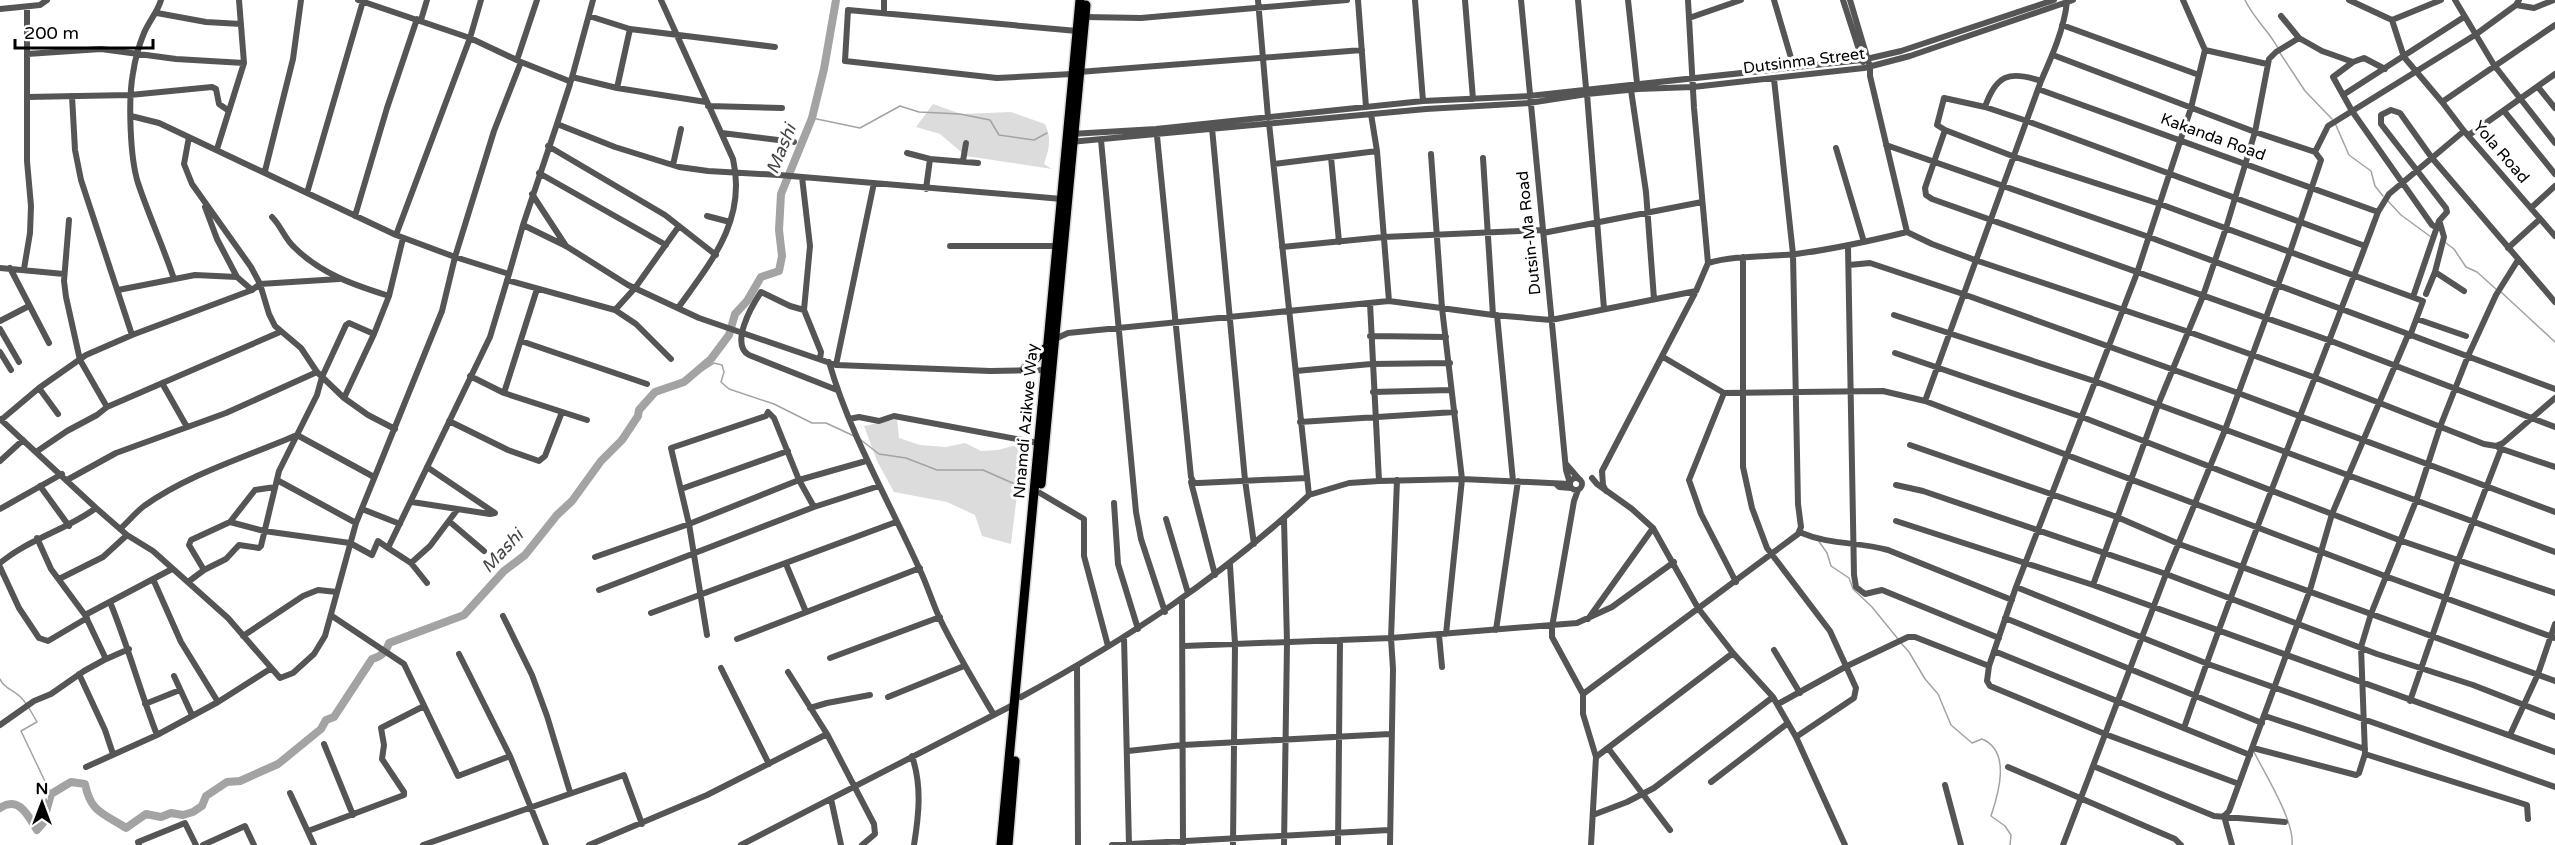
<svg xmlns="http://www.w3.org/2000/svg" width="2555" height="845" font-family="'Varela Round',sans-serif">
<rect width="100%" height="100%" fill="#fff"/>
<path fill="#dcdcdc" d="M933,104L961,114L1011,112L1045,124C1052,139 1049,149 1044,164L1052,169L966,156L940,134L916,127Z
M897,419L899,438L920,445L946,447L965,443L981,451L998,450L1020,444L1022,453L1011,544L982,536L975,515L947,502L894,492L877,461L864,426Z"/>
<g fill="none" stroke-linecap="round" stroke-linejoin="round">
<path stroke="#a3a3a3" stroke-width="1.5" d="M2245,0C2254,19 2269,31 2278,48
M2280,53L2305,91L2332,119
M812,118L860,128L900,106L919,112L960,114L990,120L999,135L1034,140L1047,133
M2335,123L2349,155L2371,171L2375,186L2383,196
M2387,200L2401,215L2431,237
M2446,243L2454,249L2466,267L2477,272L2497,290
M2501,292L2555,342
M684,382L714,363L722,365L724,372L721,382L729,389L774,404L812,423H826L854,436
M861,440L879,454L906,458L937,470H983L1017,485
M1818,540L1827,553L1831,566L1849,578L1853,589L1872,607L1898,639
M1901,643L1909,652L1925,679L1938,694L1951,725L1972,743L1982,739C2011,751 1999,792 1991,816L2005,826L2011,835L2010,845
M0,679C6,692 18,689 26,704
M29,708L37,722L21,731L51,794
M2254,752C2265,774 2295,822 2292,845"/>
<path stroke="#a3a3a3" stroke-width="8" d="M0,808C19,795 28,816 37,830L43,823L51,794L71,782L85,784C91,813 103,813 126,828L146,814L161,817L171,813L183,815L193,812L202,806L206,796L227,782L240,781L278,764L321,729L326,720L334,717L372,659C382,656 386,652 389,643L464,615L504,571L525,555L557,515L572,501L601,461L622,440L638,416L639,410L655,392L684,382L711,359L729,335L735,314L747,301L761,277L779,271L782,256L779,230L781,194L812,118L824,69L836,0"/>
<defs>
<path id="highway" d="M1025,369L1047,347
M1041,484L1086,5
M1001,845L1080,0
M1008,845L1015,761"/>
</defs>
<use href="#highway" stroke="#dbdbdb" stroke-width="12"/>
<path stroke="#555" stroke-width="6" d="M161,0C157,13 149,21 144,33C139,45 135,60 133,73C128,100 130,158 138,183C149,216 163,246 174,279
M358,0L470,38L521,62L569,81L570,84L557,124L615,147L679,167L708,171L779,175L1062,199
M661,0L733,159C747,220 711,262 678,308
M884,0V12
M1258,0L1268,117
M1358,0L1366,107
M1415,0L1423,101
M1465,0L1473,99
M1521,0L1566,470L1570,483
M1578,0L1586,88
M1628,0L1637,83
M1688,0L1694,108L1708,263
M1774,0L1794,68
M1843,0L1863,62
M1850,0L1870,67V76L1907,232L1932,244L1975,260L2189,332L2316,378L2484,444L2496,446L2503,443L2555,398
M2183,0L2205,50L2191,108L2137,273L2016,587L1989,666L1987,681L1990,686L2105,734L2239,784
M2349,0L2392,20L2404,57L2442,102L2555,25
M2455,0L2494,65L2555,143
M2516,5L2534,8L2554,0
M0,9L40,5L47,0
M157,13L206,22L241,24
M589,16L630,29L775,47
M2281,16L2299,38L2322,51L2353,62
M1085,17L1141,18L1347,0
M1689,18L1741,0
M421,20L427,0
M2392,20L2441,0
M2062,25L2199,75
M2205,50L2267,64
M27,54L101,49L176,59L244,63
M2053,55L2255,132L2315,152L2321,160L2290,252L2225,430L2166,574L2063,845
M517,60L537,0
M2385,69L2364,58L2353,62L2333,77L2352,111L2432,225L2437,228
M1079,72L1362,50
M1072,74L997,78L845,61L848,10L1077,31
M572,77L617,88L706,102
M571,81L593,0
M2538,87L2555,108
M617,88L630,29
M2038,89L2378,212
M1631,90L1646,192L1654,299
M1587,94L1604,309
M2343,95L2464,17
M72,96L75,150L81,180L132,335
M27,97L130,95L212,87L216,89L219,104L229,111
M2442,102L2464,131L2555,236
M708,106L782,108
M1985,107C1996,75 2009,70 2041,81
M2504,111L2555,174
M1371,114L1377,151L1389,301
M131,116L159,123L396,235L455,257L494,131L521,62
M1269,123L1309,495
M1212,128L1245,480L1254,544
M1945,130L2015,157L2160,204L2423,301L2410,336
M722,133L794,142
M1071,134L1156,129L1423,101L1529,96L1862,60L1901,51L2054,0
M2469,135L2555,74
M1157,136L1191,477L1194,483H1199L1307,478
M189,137L184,164L192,184L251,267L260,284L269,314L275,326L301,348L317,372L344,398L368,415L395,429
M1101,140L1136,512L1141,539L1165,612
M1070,142L1426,109L1529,103L1587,94L1638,89L1693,87L1864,68L1910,56L2073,0
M1886,145L2149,237L2555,389
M548,146L665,215L716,255
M1836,148L1864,242
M217,149L244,63L239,0
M2315,152L2328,126L2475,35L2516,5L2519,0
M907,153L930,159L978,163
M1431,154L1442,308L1462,479L1446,634
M1331,157L1339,242
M1483,158L1493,315
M963,161L966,143
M1274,164L1377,151
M673,165L681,129
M265,171L293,59L301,0
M539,173L666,245
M802,177L810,246L804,310L821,352L820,359
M926,189L930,159
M307,193L363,1
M532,194L566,246
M205,207L217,239L237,277
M2531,208L2555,186
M355,216L387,108L417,19
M707,216L730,222
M272,217C281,226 285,239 294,247C321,274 354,285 389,296
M69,220L64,281L66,297L80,360L107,407
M523,225L557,124
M1543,233L1702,202
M396,235L470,38L481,0
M950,246H1057
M2365,246L2027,121L1985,107L1944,98L1937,125L1945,130L1925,188L1926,195L1932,199L2331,341L2555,427
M1282,247L1384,237L1542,230
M1848,247L1854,575L1856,587L1865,594L1882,590L1999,638
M2508,248L2540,219
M1743,257V467L1752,508L1767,548L1830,631L1856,688L1854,698L1796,737
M1849,265L1870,263L1963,294L2238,393L2555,512
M0,268L64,274
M10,268L49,343
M24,269L30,233L31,206L27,161V7
M2435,272L2464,291
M507,280L615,310L636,324L671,359
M118,290L195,275L237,277L252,290
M2426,294L2435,272L2444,237L2440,223
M2413,297L2439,221L2447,212L2446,208L2381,124V115L2391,110L2400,113L2432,158L2555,302
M1370,303L1379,481
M615,310L635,288L679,226
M804,310L790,306L761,292C751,307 730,344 749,355L837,390
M1497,315L1513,481
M1894,315L2097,382L2555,552
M2417,319L2466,336
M0,321L29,306
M0,329L19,362
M1370,336L1446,337
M1055,339L1068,333L1389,301L1493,315L1551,320L1696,291
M521,341L647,384
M0,352L11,370
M1895,353L2082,417L2399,540L2555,593
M1663,357L1724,393L1883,391L1925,401L2385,576L2555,638
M829,362C850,435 888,499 919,568C927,584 932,602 940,619C956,652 975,683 994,715
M836,365L874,183
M1296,371L1371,364L1450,363
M470,376L504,393L587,420
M162,383L187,427
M39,388L58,414
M1373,392L1451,390
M504,393L537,289
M1724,393L1689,480L1701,514L1736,582
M344,398L374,334L389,296L403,238
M1925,401L2041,81C2052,56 2064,29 2067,2
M0,419L96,508L127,535L153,551L228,618L280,678L293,673L314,654L325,636L356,523L442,311L455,257L509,274L523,225L566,246L628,285L699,318L836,365L990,371L1045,370
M849,419L859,417L879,421L894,416L1038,443
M1,420L39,388L86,355L132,335L252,290L260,284L339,279
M449,421L508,450L539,461L545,456L562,412
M1300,422L1455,412
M1910,445L2117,517L2179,544L2555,681
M2499,448L2555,467
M36,452L67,431L97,415L107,407L280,332
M0,461L23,440
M1566,464L1579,479
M1570 484a6 6 0 1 1 12 0a6 6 0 1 1-12 0Z
M1592,478L1597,484L1632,509L1653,528L1698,608L1733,653L1773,697L1796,737L1845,845
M67,480L116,453L226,413L317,372
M277,480L356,523
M1191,482L1215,575
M1556,484L1559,487L1571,488
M1896,485L1923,491L2166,574L2377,654L2473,685L2555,717
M40,486L69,526
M681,489L788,451
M1578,490L1574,501L1552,627V637L1583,694V714L1596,757L1591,845
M1606,491L1603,485L1602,471L1696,291L1708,263C1736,255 1767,257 1796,254C1834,249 1870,241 1907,232
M1040,493L1084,519V556L1108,646
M412,502L490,514L495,513L427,467
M1114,503L1118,564L1138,629
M0,509L62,474
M362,509L400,524
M1166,519L1188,593
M1284,519L1287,643L1284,845
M1896,521L2093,585L2555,752
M230,522L264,531L350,543L372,555L378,541L388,548
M450,522L484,551
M120,529C128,522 135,513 144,506C189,474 246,457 297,435L374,477
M1799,532C1832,546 1856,541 1888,550L2012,600
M595,557L689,524L799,480L866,461
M0,563C29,539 66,530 96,508
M411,563L430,546L457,510
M786,564L806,612
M1230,565L1235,644L1233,845
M0,567L19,608L39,638L48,641L87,618
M204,570L189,545L191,540L230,522L255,490L275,487
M59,579L103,557L127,535
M153,579L181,642L218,702
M188,582L204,570L226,559L239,545L259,548L261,546L279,471L317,395L322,377L346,325L349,323L374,334
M427,583L411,563L388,548L490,337L509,274
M2093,585L2158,405L2203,296L2226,228L2255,132L2269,59L2276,52L2299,38
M2016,587L2208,664L2555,787
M599,590L814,507L879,486
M1182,600L1183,845
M110,602C128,646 140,691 157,735
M651,613L896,522
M85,615L172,569
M332,616L404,664L458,776L510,756
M503,616L532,675L547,716L570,792
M2005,618L2262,723
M1588,619L1653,528
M1496,630L1518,481
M707,635L689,524L671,448L766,416L768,412L774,418L799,480L814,507
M1439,635L1442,667
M243,636L303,596L318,590L337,592
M1124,637L1129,845
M737,639L920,568
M1184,646L1391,638L1577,623L1612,607L1674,562
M1774,650L1800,693
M1994,651L2250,755
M459,654L510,756L546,845
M830,658L940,617
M104,660L129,649
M1077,666L1078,845
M721,668L769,764
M788,672L827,734L874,824L875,834L862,845
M79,674L105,730L113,754
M174,676L192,715
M1583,694L1798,534L1801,527L1798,504L1793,254L1774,79
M888,697L964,666
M1021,697C1127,639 1220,578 1309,495L1349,483L1379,481L1462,479L1570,484
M2410,701L2458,561L2501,449
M145,704L180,690
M1778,704L1845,667L1908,637H1915L1989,666
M810,708L827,703L870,695
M2265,716L2365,749
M0,725L34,701L51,694L84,671L104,660L105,657L85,615L51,569L37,538
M2184,728C2244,554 2314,384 2378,212L2389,194L2464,131
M2510,735L2538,674L2555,624
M324,744L353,815
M1608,748L1670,830
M2253,748L2356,775L2359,773L2365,754L2361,647L2371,614L2416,501L2440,427L2468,356L2496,295L2518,260
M1128,751L1183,745L1390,734
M2365,754L2527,805L2528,819
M912,756C922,786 919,814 914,845
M1596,757L1733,653
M2093,766L2214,816L2285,822
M86,767L157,735L218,702L270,669
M2008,767L2175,839L2181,845
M1711,782L1788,723
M1945,785L1961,845
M290,793L314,845
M831,799L841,845
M1593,815L1627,802L1654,788L1773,697
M308,831L404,795V792L382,759L384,745L381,728L424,706
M139,845L138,842L185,823L196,845
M203,845L245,826L254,845
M423,845L624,775L642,824
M589,845L707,795L827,734
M741,845L1015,704
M1112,845L1389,830
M1338,845L1340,640
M1390,845L1393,669L1391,638L1397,480
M2232,845L2224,816L2229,811L2310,590L2332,514L2408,335"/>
<use href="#highway" stroke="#000" stroke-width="9"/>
</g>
<g text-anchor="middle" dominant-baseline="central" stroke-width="6" stroke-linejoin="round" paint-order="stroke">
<g font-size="16" fill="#000" stroke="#fff">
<text transform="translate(1804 61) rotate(-7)">Dutsinma Street</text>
<text transform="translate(2213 137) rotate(20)">Kakanda Road</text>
<text transform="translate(2501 152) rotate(49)">Yola Road</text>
<text transform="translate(1529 233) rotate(-96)">Dutsin-Ma Road</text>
<text transform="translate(1026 421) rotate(-85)">Nnamdi Azikwe Way</text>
</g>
<g font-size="18" font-style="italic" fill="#444" stroke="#fff">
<text transform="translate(781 149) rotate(-68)">Mashi</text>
<text transform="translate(502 551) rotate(-47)">Mashi</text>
</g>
</g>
<g transform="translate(42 803)" stroke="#ffffff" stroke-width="4.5" paint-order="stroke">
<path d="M0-4.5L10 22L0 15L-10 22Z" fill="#000000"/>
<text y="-9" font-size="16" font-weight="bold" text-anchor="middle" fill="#000000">N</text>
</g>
<path d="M15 39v9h138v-9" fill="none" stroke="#000000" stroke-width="3"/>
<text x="24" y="39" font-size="18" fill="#000000" stroke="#ffffff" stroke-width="4.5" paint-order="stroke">200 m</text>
</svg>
